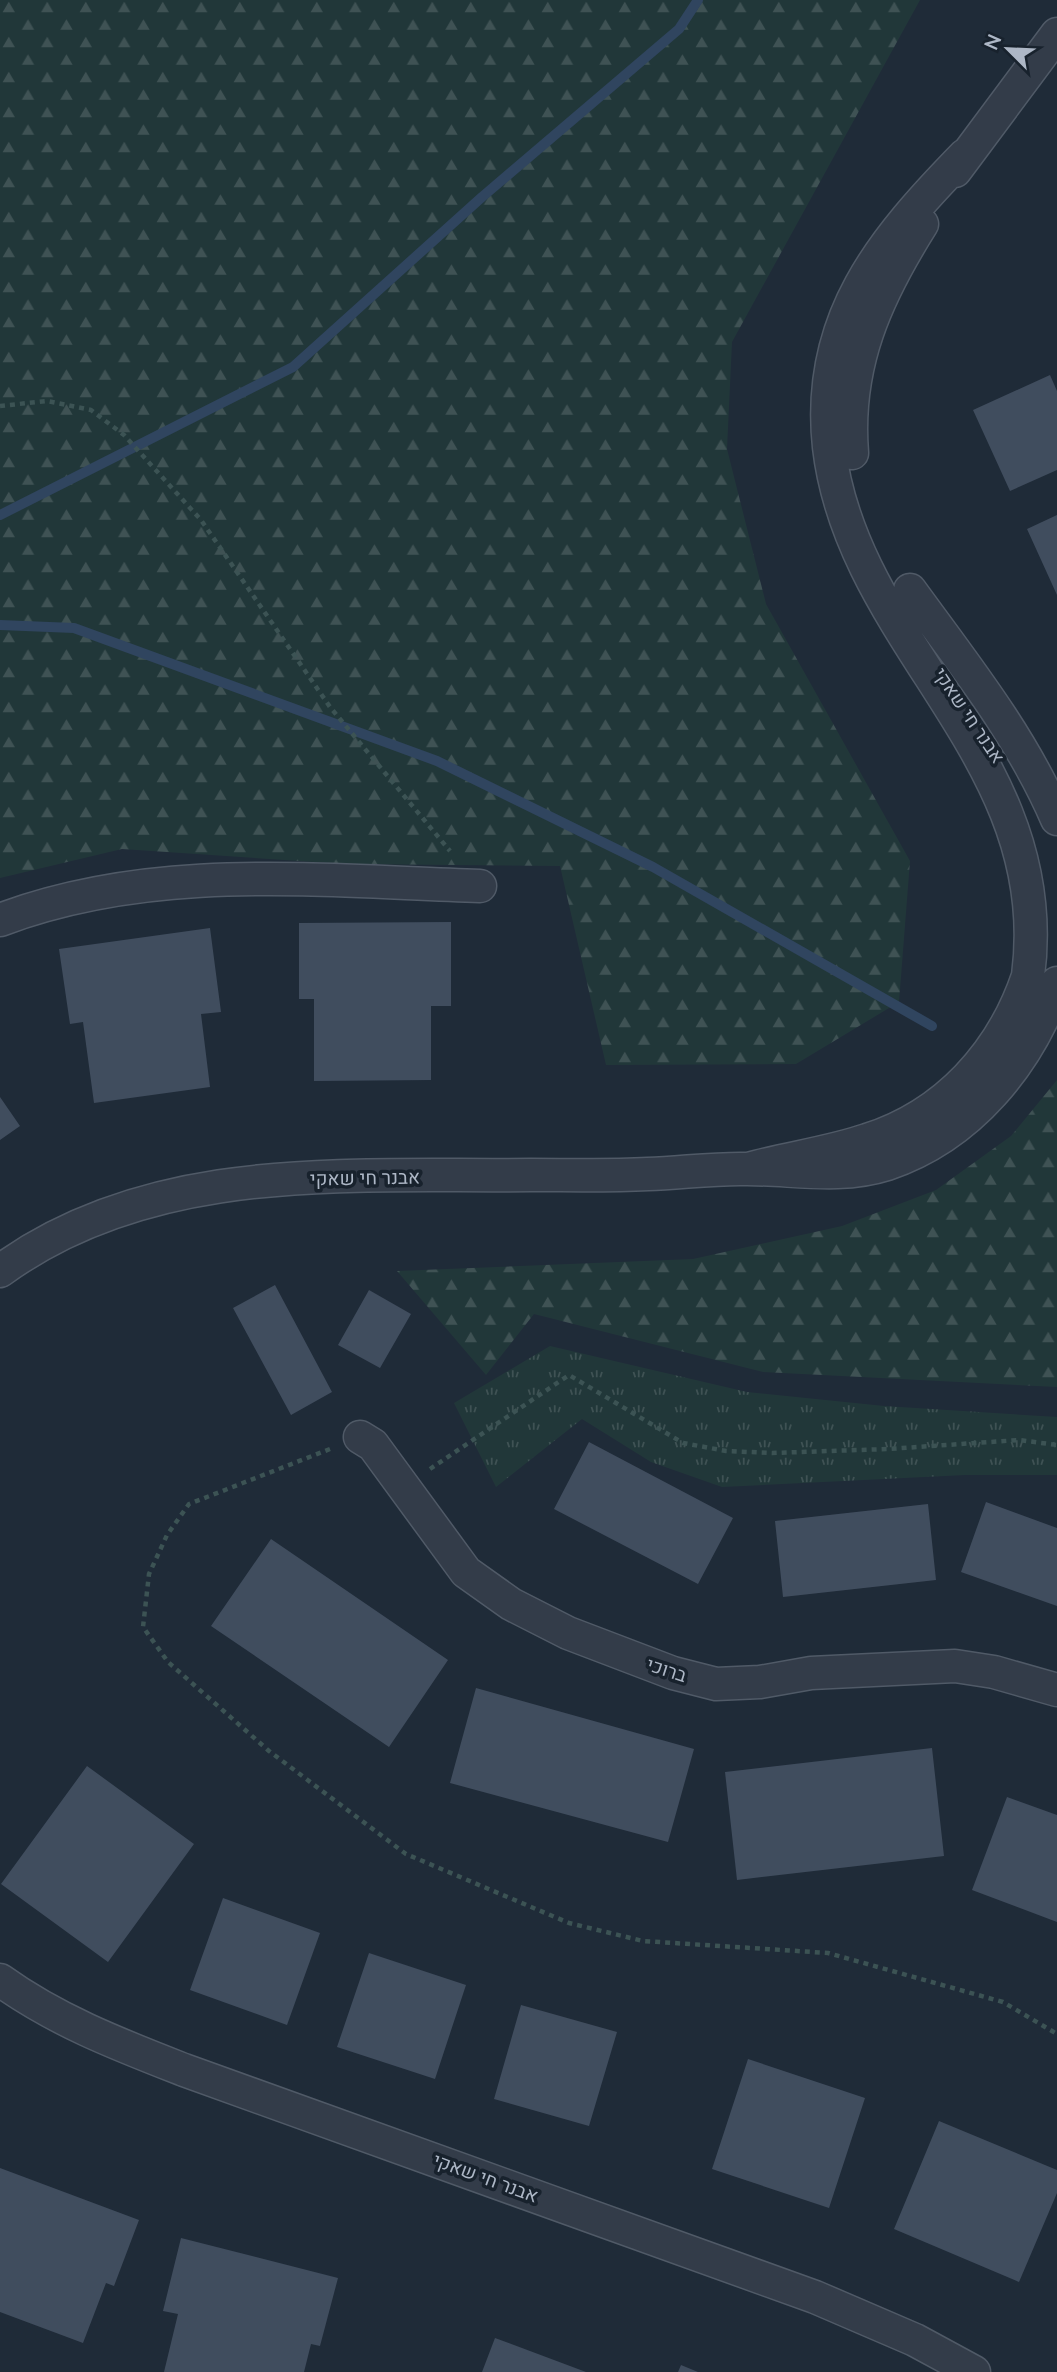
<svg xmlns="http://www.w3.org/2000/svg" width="1057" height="2372" font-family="Lato,Heebo,sans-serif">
<defs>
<pattern id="forest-firs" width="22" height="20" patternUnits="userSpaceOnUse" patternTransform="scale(1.75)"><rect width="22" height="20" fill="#213739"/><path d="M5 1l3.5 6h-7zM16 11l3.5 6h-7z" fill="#3f5254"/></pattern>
<pattern id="park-tufts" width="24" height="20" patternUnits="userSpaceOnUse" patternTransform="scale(1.75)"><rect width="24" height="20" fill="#213739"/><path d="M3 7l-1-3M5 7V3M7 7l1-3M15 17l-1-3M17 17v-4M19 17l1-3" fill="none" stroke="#3f5254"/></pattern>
</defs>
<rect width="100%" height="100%" fill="#1f2b38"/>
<path fill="url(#forest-firs)" d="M0,0H920L732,342L727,449L766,604L910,861L899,1002L796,1064L606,1065L560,866L345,864L122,849L0,878Z
M1057,1080V1387L763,1372L534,1314L486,1375L397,1271L693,1259L842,1226L936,1190L1011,1136Z"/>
<path fill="url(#park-tufts)" d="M550,1346L747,1392L884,1406L1057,1417V1475H965L722,1487L651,1462L582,1419L496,1487L454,1403Z"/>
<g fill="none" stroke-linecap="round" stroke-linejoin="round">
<path stroke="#30455f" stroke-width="10" d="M0,515L293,367L482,197L679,29L698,0
M0,625L74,628L437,761L653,867L932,1026"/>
</g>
<path fill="#404d5e" d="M1050,375L1057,391V470L1010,491L973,410Z
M1057,515V595L1027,529Z
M451,922V1006H431V1080L314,1081V999H299V923Z
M210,928L221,1012L201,1014L210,1087L94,1103L83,1022L70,1024L59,949Z
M0,1097L20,1126L0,1140Z
M275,1285L332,1392L291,1415L233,1308Z
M369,1290L411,1314L380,1368L338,1345Z
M589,1442L733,1518L698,1584L554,1509Z
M986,1502L1057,1528V1606L961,1572Z
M928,1504L936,1580L783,1597L775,1521Z
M271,1539L448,1660L389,1747L211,1626Z
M476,1688L694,1749L668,1842L450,1783Z
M932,1748L944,1856L737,1880L725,1772Z
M87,1766L194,1844L108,1962L1,1884Z
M1007,1797L1057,1815V1922L972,1890Z
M223,1898L320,1933L287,2025L190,1990Z
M369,1953L466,1985L435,2079L337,2047Z
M521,2005L617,2032L589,2126L494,2099Z
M748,2059L865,2098L829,2208L712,2169Z
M939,2121L1057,2170V2193L1019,2282L894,2229Z
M0,2168L139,2220L114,2286L106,2283L83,2343L0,2312Z
M181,2238L338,2278L320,2346L311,2344L304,2372H164L178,2314L163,2311Z
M495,2338L586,2372H482Z
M681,2365L698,2372H678Z"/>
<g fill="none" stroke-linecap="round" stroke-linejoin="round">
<defs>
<path id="street" d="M955,171L1057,34
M852,453C845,365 876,297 922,224
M910,590C963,663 1021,735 1057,819
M0,920C154,862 319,881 480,886
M748,1169C788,1158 829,1153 867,1140C946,1115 1002,1053 1028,976C1057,757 852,646 829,447C815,319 882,240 965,155
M0,1271C153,1159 352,1177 531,1175C570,1175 609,1176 648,1174C681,1173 714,1168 747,1169C795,1169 840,1179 887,1164C970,1136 1029,1063 1057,983
M360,1437L373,1445L466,1572L511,1604L568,1633L673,1673L716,1684L760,1682L811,1673L955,1666L994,1672L1057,1690
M0,1980C57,2021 120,2045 184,2070L815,2297L915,2340L974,2372"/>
</defs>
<use href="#street" stroke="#505a67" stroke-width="35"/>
<path stroke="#3c5354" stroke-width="4.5" stroke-dasharray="5 5" stroke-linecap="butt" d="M0,406L47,401L91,410L124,435L201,520L330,707L450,851
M330,1449L189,1504L167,1535L149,1574L143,1627L168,1662L269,1751L406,1854L569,1923L643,1941L828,1953L1003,2002L1057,2034
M430,1469L569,1375L683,1443L726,1451L772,1453L888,1449L1019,1440L1057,1445"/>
<use href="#street" stroke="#333c49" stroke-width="32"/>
</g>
<g text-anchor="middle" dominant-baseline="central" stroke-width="7" stroke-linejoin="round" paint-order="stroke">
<g font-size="19" fill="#adb7c6" stroke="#18222d">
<text transform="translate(970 715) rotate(56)">אבנר חי שאקי</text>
<text transform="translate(365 1177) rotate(-1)">אבנר חי שאקי</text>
<text transform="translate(667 1669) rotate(18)">ברוכי</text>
<text transform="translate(486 2177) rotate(20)">אבנר חי שאקי</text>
</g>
</g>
<g transform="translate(1008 49) rotate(294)" stroke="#18222d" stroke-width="5" paint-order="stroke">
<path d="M0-5L12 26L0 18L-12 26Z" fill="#adb7c6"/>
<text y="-10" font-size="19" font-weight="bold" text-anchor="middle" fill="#adb7c6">N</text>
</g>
</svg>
